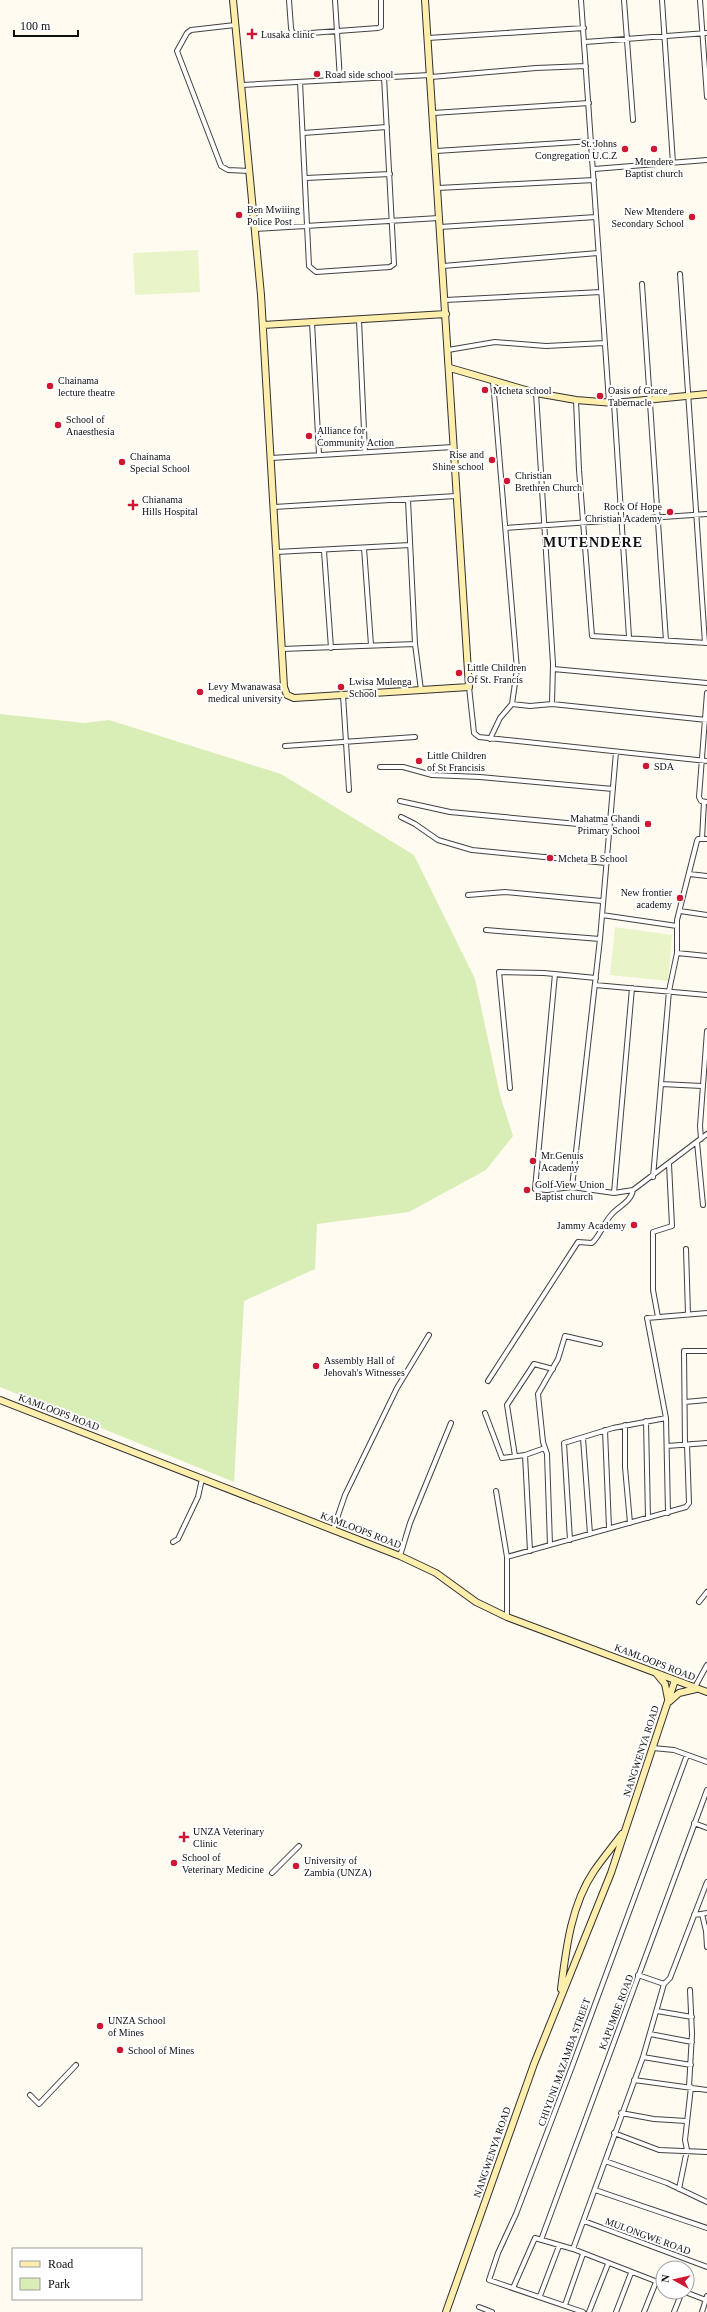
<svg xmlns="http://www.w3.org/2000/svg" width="707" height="2312" font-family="Georgia,serif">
<rect width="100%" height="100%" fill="#fffbf1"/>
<path fill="#d9eeb6" d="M0,714L84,723L109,720L281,774L414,855L475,979L500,1095L513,1136L486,1170L409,1212L317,1224L315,1269L244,1301L234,1482L0,1387Z"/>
<path fill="#eaf4c9" d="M198,250L200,292L135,295L133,253Z
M615,927L672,935L668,981L610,975Z"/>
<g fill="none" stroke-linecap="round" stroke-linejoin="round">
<defs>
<path id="street" d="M289,0L291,28L292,32L297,34L378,28L381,27V0
M335,0L340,80
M581,0L609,402
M624,0L633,120
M662,0L673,163
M700,0L707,97
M235,25L191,30L187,33L177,51L221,166L228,170L250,171
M428,38L584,28
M585,42L707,33
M431,77L536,68L586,66
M300,82L309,266L316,272L390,267L394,264L384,77
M242,85L430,75
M433,113L589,103
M303,133L387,127
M436,151L592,141
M594,169L707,160
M306,178L390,174
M438,188L594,180
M440,227L596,217
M255,229L439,218
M443,266L598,253
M680,274L705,643
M642,284L666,641
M445,300L601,292
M359,320L365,452
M312,322L319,454
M448,350L495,342L546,346L605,343
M536,393L553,664L552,704
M576,400L579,470L592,636L707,643
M614,403L629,637
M271,458L453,447
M408,500L415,644L421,690
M274,507L456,496
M506,528L707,514
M364,548L371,645
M324,551L331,648
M276,552L410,545
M282,649L415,644
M553,669L707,683
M469,687L474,733L479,737L707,761
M707,693L699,797L701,801L707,802
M343,695L349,790
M512,704L530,706L552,704L707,720
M490,739L500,718L512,704L517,669L493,381
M285,746L415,737
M380,767H403L432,775L480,777L613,789
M400,801L450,812L610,827
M401,817L415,824L438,840L472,850L606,863
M702,839L704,802
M689,874L707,876
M468,895L505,892L602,901
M680,911L707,915
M602,915L677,926
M486,930L600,939
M677,953L707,956
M555,974L535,1189L547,1190L572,1187L614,1193L633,1190L707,1134
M595,985L707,995
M661,1084L702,1086
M510,1088L499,972L544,973L596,978
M701,1139L700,1126L707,1031
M697,1142L703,1205
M653,1177L669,991L677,953V920L697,841L698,839H707
M572,1187L600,939L616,752
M614,1193L632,988
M686,1249L688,1314
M658,1317L653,1290V1232L672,1226L669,1164
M488,1381L578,1242L592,1243C600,1236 604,1222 612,1214C619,1206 631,1202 633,1190
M685,1402L707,1400
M485,1413L502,1458L525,1455L530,1551
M646,1421L648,1518
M625,1425V1467L630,1523
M605,1430L609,1528
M583,1438L590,1534
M685,1445L684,1351H707
M667,1446L707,1443
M525,1455L545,1448
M515,1456L507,1405L534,1364L553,1369
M496,1491L507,1557V1617
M668,1513L666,1418L647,1318L707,1313
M333,1530L345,1495L397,1388L429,1335
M570,1540L564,1443L613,1428L666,1418
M173,1542L178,1539L198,1497L202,1479
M550,1545L547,1454L543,1442L538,1394L558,1359L565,1336L600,1344
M400,1556L410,1523L451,1423
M507,1557L686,1507L689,1503L687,1445
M699,1602L707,1592
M695,1687L707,1665
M653,1748L674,1750L707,1762
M694,1823L707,1828
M272,1873L299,1846
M702,1914L706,1931L707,1947
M694,1915L707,1913
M638,1975L664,1984
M657,2011L692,2017
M650,2034L692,2042
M643,2057L691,2065
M634,2080L707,2090
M689,2087L692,2034L690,1990
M30,2095L39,2104L76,2065
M621,2113L654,2119L686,2121
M614,2133L659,2150L707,2152
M605,2161L667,2183L707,2202
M679,2189L687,2150L685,2140L691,2087
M595,2190L707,2228
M584,2221L707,2267
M541,2240L707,1790
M573,2249L643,2057L664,1984L670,1978L707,1882
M513,2288L535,2238L573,2249L663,2284
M685,2292L706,2300
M540,2296L559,2246
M565,2305L583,2254
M479,2307L492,2312
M583,2312L489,2280L498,2253L516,2214L573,2064L687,1755
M589,2312L608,2264
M616,2312L631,2273
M644,2312L656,2282
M674,2312L682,2292
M702,2312L707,2296"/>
<path id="secondary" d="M233,0L261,295L284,687L287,695L294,698L469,687L425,0
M263,325L446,314
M450,368L536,393L576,400L614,403L707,394
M0,1400L400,1556L436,1573L476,1602L507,1617L707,1692
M656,1673L665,1684L668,1699
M670,1701L679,1693L696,1689
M561,1989C566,1949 571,1905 594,1871C603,1858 613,1846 622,1834
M446,2312L534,2064L611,1873L675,1680"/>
</defs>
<use href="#street" stroke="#424242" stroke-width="6"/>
<use href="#secondary" stroke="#313131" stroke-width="8"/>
<use href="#street" stroke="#fff" stroke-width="4"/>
<use href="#secondary" stroke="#ffeeac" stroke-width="6"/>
</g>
<g fill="#ce1833" stroke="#fff" stroke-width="1.5">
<path d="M250 28h4v4h4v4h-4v4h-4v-4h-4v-4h4z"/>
<circle cx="317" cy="74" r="4"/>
<circle cx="625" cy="149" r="4"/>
<circle cx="654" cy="149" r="4"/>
<circle cx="239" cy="215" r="4"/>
<circle cx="692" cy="217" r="4"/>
<circle cx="50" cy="386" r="4"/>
<circle cx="485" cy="390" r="4"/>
<circle cx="600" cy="396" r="4"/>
<circle cx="58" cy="425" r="4"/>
<circle cx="309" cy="436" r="4"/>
<circle cx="492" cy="460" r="4"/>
<circle cx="122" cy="462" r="4"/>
<circle cx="507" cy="481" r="4"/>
<path d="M131 499h4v4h4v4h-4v4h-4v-4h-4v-4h4z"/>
<circle cx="670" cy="512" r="4"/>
<circle cx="459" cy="673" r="4"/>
<circle cx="341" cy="687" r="4"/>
<circle cx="200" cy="692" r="4"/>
<circle cx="419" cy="761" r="4"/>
<circle cx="646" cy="766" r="4"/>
<circle cx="648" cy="824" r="4"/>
<circle cx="550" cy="858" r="4"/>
<circle cx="680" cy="898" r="4"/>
<circle cx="533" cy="1161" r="4"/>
<circle cx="527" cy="1190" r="4"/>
<circle cx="634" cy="1225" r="4"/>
<circle cx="316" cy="1366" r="4"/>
<path d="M182 1831h4v4h4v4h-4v4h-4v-4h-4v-4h4z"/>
<circle cx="174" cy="1863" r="4"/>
<circle cx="296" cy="1866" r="4"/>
<circle cx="100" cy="2026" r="4"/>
<circle cx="120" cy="2050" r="4"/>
</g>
<g text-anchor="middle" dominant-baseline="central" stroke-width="4" stroke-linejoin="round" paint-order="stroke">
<g font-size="10" fill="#0f0f0f" stroke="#fff" text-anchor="start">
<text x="261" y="34">Lusaka clinic</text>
<text x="325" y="74">Road side school</text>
<text x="617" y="143" text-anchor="end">St. Johns<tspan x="617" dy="12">Congregation U.C.Z</tspan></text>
<text x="654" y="161" text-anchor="middle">Mtendere<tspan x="654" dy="12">Baptist church</tspan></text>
<text x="247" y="209">Ben Mwiiing<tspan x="247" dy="12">Police Post</tspan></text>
<text x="684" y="211" text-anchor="end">New Mtendere<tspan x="684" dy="12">Secondary School</tspan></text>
<text x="58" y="380">Chainama<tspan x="58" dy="12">lecture theatre</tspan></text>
<text x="493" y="390">Mcheta school</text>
<text x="608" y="390">Oasis of Grace<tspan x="608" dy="12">Tabernacle</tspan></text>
<text x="66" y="419">School of<tspan x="66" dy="12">Anaesthesia</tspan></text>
<text x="317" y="430">Alliance for<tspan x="317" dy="12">Community Action</tspan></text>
<text x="484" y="454" text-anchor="end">Rise and<tspan x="484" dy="12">Shine school</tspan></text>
<text x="130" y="456">Chainama<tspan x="130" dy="12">Special School</tspan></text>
<text x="515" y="475">Christian<tspan x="515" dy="12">Brethren Church</tspan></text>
<text x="142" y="499">Chianama<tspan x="142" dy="12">Hills Hospital</tspan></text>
<text x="662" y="506" text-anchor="end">Rock Of Hope<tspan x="662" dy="12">Christian Academy</tspan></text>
<text x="467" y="667">Little Children<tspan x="467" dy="12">Of St. Francis</tspan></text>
<text x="349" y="681">Lwisa Mulenga<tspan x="349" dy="12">School</tspan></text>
<text x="208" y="686">Levy Mwanawasa<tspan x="208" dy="12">medical university</tspan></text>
<text x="427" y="755">Little Children<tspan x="427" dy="12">of St Francisis</tspan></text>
<text x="654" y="766">SDA</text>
<text x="640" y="818" text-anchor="end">Mahatma Ghandi<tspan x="640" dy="12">Primary School</tspan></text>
<text x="558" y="858">Mcheta B School</text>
<text x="672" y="892" text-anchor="end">New frontier<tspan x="672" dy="12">academy</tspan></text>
<text x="541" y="1155">Mr.Genuis<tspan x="541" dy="12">Academy</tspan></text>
<text x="535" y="1184">Golf View Union<tspan x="535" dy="12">Baptist church</tspan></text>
<text x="626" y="1225" text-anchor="end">Jammy Academy</text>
<text x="324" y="1360">Assembly Hall of<tspan x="324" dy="12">Jehovah's Witnesses</tspan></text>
<text x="193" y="1831">UNZA Veterinary<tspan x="193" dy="12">Clinic</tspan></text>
<text x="182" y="1857">School of<tspan x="182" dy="12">Veterinary Medicine</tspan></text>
<text x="304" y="1860">University of<tspan x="304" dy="12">Zambia (UNZA)</tspan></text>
<text x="108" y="2020">UNZA School<tspan x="108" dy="12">of Mines</tspan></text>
<text x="128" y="2050">School of Mines</text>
</g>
<g font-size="10" fill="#0f0f0f" stroke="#fff">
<text transform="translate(59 1412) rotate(21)">KAMLOOPS ROAD</text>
<text transform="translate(361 1530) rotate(21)">KAMLOOPS ROAD</text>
<text transform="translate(655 1662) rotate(21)">KAMLOOPS ROAD</text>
<text transform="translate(641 1751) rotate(-72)">NANGWENYA ROAD</text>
<text transform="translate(616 2012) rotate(-69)">KAPUMBE ROAD</text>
<text transform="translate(564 2062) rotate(-70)">CHIYUNI MAZAMBA STREET</text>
<text transform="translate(492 2152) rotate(-71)">NANGWENYA ROAD</text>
<text transform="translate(648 2236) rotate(20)">MULONGWE ROAD</text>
</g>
<g font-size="14" font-weight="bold" letter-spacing="1" fill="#0f0f0f" stroke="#fff">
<text x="593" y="542">MUTENDERE</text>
</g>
</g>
<rect x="12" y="2248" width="130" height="52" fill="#ffffff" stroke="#9f9f9f"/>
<rect x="20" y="2261" width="20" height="6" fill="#ffeeac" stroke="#9f9f9f"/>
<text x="48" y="2268" font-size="12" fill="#0f0f0f">Road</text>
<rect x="20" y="2278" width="20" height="12" fill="#d9eeb6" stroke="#9f9f9f"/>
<text x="48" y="2288" font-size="12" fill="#0f0f0f">Park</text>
<g transform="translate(675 2280) rotate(278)"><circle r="19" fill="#ffffff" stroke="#9f9f9f"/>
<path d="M0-3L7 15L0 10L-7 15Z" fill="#ce1833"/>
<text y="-6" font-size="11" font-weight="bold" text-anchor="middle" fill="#0f0f0f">N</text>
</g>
<path d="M14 30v6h64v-6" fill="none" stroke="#0f0f0f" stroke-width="2"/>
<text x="20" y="30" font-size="12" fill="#0f0f0f" stroke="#ffffff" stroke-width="3" paint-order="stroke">100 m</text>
</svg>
